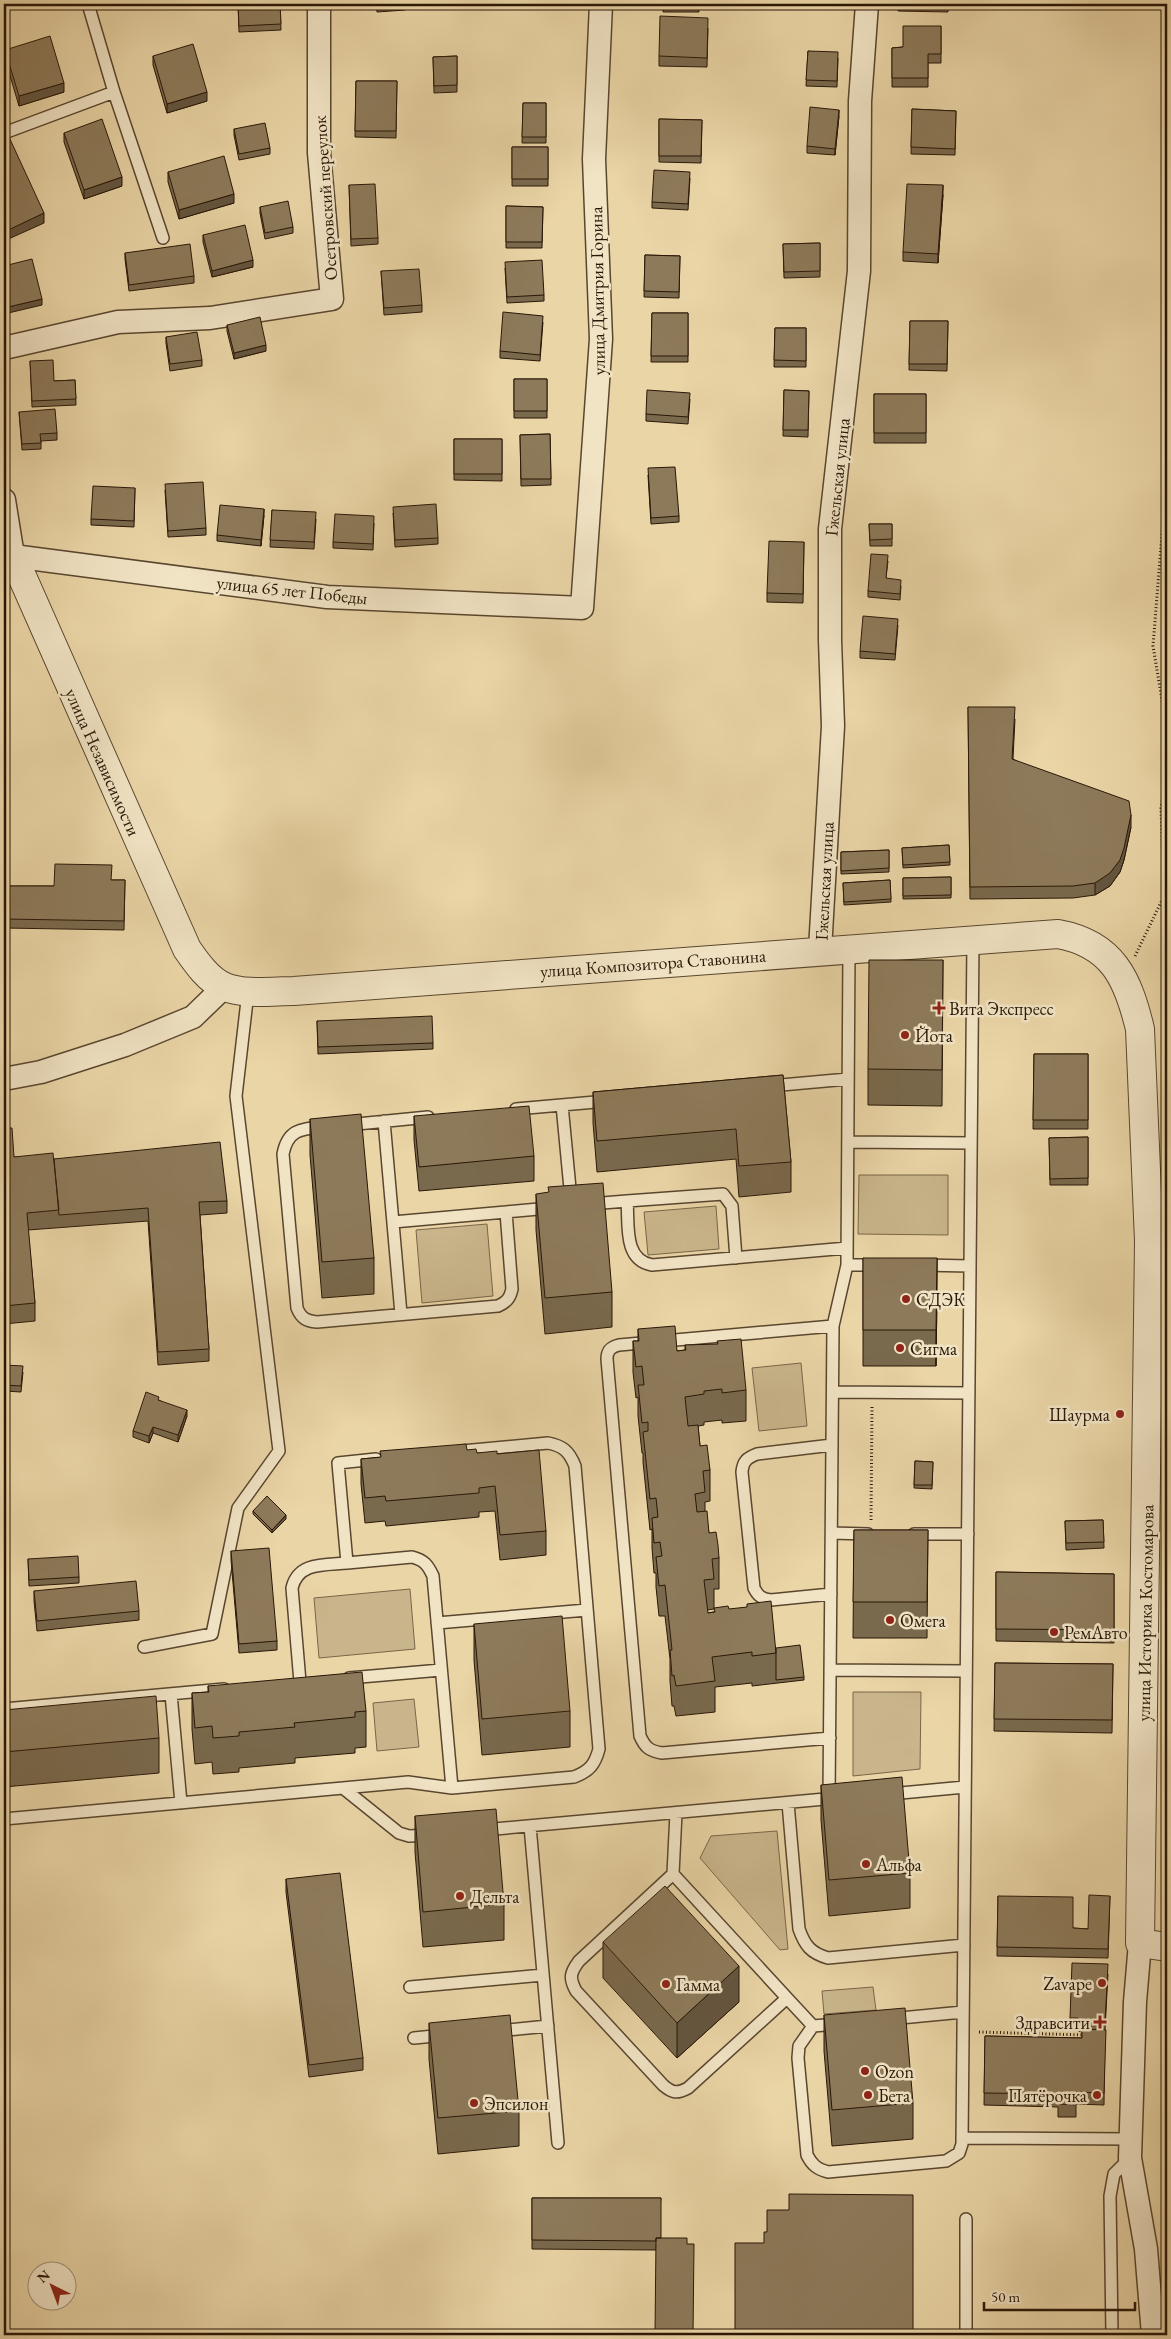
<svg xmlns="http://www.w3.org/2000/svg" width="1171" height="2339" font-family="'EB Garamond',serif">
<rect width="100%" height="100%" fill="#ead5a6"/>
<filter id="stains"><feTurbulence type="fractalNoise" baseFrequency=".004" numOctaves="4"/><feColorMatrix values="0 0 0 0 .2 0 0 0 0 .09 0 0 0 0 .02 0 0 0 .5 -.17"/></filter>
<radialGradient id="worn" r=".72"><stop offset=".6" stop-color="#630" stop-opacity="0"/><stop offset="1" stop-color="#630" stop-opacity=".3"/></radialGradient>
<path fill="#c9b58b" stroke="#796649" d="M859,1175H948V1235L858,1234Z
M716,1206L719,1249L648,1255L644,1212Z
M487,1224L493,1296L422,1303L416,1230Z
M801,1363L807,1426L759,1431L752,1368Z
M410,1589L415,1649L319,1658L314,1598Z
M853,1692H921L920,1769L853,1776Z
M414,1699L419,1747L377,1751L373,1703Z
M777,1831L788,1949L780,1950L700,1858L711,1836Z
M873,1987L876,2010L824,2014L822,1991Z"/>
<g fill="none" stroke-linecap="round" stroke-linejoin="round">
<defs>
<path id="service" d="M114,92L163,238
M4,133L114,92L88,4
M770,1086L848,1079
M562,1105L571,1199
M516,1109L607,1101
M384,1121L401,1314
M347,1125L428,1117
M323,1127C301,1129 288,1129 283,1154L297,1308C301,1318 306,1321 317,1322L498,1306C507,1302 510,1298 512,1289L506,1212L550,1208
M848,1142L971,1143
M627,1201L723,1194L732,1206L736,1258
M590,1204L627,1201C629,1224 623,1260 652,1265L847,1248
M393,1222L506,1212
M847,1265H878
M922,1265L970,1266
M833,1392L969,1393
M376,1459L338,1463L347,1563L412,1557C424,1560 428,1565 433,1576L452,1788
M832,1533L868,1534
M914,1534H968
M831,1594L771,1600C762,1599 758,1596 754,1588L742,1472C743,1461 747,1458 757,1454L832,1445
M437,1623L587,1610
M144,1647L212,1634L238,1508L279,1451L236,1096L248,992
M831,1670L966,1671
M349,1678L441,1670
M300,1682L292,1588C298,1562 324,1565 347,1563
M171,1694L181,1803
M4,1709L224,1689
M830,1738L662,1753C649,1751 645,1747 640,1736L607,1359C607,1350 611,1347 619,1345L833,1326
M343,1788L408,1782L452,1788L574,1777C590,1771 595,1764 599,1749L575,1466C569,1451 563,1446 548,1443L462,1451
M890,1794L965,1787
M829,1797L833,1326L847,1265L849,950
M788,1803L799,1929C805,1946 811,1953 828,1958L964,1945
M4,1819L343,1788L399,1833L409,1836L431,1835
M530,1826L558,2143
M484,1830L836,1798
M673,1874L787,1998L688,2088C677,2094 672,2093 663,2085L576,1991C569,1978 570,1973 579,1961L673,1874L676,1813
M410,1987L543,1975
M787,1998L813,2026
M890,2019L963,2012
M837,2024L813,2026L799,2046L798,2058L807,2155C812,2165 817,2169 828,2172L946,2161L959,2153L962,2144L973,940
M497,2031L548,2026
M414,2038L444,2035
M962,2138L1130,2139
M966,2219V2335
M1112,2335L1110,2196L1114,2174L1130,2158"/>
<path id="minor" d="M4,348L118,322L210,318L332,299L319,153V4
M4,500L13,556L327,597L582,608L601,339L594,159L601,4
M820,950L833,726L830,640V529L859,271L860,101L867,4
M4,1079L41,1072L125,1045L193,1017L224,987
M1140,1943L1135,2002L1130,2158L1146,2249L1153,2335"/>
<path id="tertiary" d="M4,552L13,556L187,949C196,962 209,981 225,987C245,995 273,991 294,991L1058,934C1113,944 1128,979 1140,1029L1149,1241L1140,1943L1167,1947"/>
</defs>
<use href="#service" stroke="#59462f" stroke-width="14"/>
<use href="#minor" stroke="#59462f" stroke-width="25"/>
<use href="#tertiary" stroke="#59462f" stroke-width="30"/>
<path stroke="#291707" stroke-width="3" stroke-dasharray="1 2.5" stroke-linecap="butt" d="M1167,471L1153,646L1167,730
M1135,956L1164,896L1161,808L1167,773
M871,1520L872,1407
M979,2032L1085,2035"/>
<use href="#service" stroke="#f1e4c5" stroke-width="11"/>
<use href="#minor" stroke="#f1e4c5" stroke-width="22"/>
<use href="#tertiary" stroke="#f1e4c5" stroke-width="28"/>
</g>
<path fill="#79694d" stroke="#291707" d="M238,4H280L281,30L239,32Z
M376,4H405V10L377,12Z
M663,4H699V12H663Z
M810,4H841V5H810Z
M898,4H948V12L898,11Z
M941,26V63H928V87H892V48L903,47Z
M708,28L707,67L659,66V56Z
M5,50L64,92L19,106L5,59Z
M808,51L838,58L837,87L806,86Z
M153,56L207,101L167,113L153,65Z
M457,56V92L434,93L433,57Z
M356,81H397L396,138L355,137Z
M523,103H546V143H522Z
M912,109L956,111L955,155L911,154Z
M839,116L835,155L807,153V146Z
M659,119L702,120L701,163L659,162Z
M234,129L270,148V154L239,160L234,135Z
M64,133L122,186L84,199L64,142Z
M512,147H548V186H512Z
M168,172L234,203L179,219L168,182Z
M690,178L688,210L652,208V202Z
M349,185L378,238V244L351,246Z
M943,195L938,263L903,261V252Z
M506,206L543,207L542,248H506Z
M260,207L293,227V233L265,239L260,213Z
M203,235L253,267L212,277L203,242Z
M820,243V277L784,278L783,244Z
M125,253L194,276V283L129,291L125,259Z
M645,255L680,256L679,298L644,297Z
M505,268L544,295V301L507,303Z
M381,271L422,305V312L384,315Z
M652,313H688V362H651Z
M910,321H948L947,371L909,370Z
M543,322L540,361L500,358V351Z
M227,325L266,351L234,359L227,331Z
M775,328H806V367H774Z
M166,337L202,360V366L170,371L166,343Z
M30,361L54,381L75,380L76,405L32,407Z
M514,379H547V418H514Z
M784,390L809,391L808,437L783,436Z
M874,394H926V443H874Z
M690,399L688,424L646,421V414Z
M19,412L57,433V440L41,441V449L22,450Z
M550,434L551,485L521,486L520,435Z
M454,439H502V481L454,480Z
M648,475L679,516V522L651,524Z
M135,488L134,527L91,525V519Z
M165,490L206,528V535L168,537Z
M272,510L316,519L314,549L270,547Z
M393,513L438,538V544L395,547Z
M264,515L261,546L217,541V535Z
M374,523L373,550L333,548V542Z
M869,524H892V546H870Z
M804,542L803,603L767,602V593Z
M888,561L886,578L901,586L900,600L868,597V591Z
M898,625L895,660L860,658V651Z
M968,707L1015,719L1013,759L1131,827L1124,860L1120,872L1110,886L1095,895L1073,898L970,899Z
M949,845L950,865L903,868L902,848Z
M889,850V872L841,874V852Z
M951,877V898L903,899V878Z
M111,880H125L124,930L4,928V886H54Z
M890,880L891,902L844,905L843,883Z
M943,960L942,1106L868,1105V1069Z
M317,1021L433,1043V1049L318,1054Z
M1034,1054H1088V1129H1033Z
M783,1075L791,1162V1192L739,1197L736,1159L597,1172L593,1123V1092Z
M414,1116L534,1156V1181L419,1191L414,1140Z
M310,1119L374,1258V1294L322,1298L310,1155Z
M4,1128L14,1157L54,1159L227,1201V1213L200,1215L209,1349V1361L158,1365L148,1221L28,1230L35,1303V1321L4,1324Z
M1088,1137V1185H1050L1049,1138Z
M536,1194L612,1292V1327L545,1334L536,1230Z
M863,1258L937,1294L936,1366H863Z
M638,1329L677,1351L685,1350V1345L746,1390V1421L722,1423V1420L704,1422V1425L698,1426L700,1446L710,1470V1501L705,1502V1512L709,1533L719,1558V1589H714V1609L707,1610L708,1613L729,1609L776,1648L804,1677V1680L752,1686V1683L715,1687V1712L676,1716L674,1706H672L670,1681V1659L665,1616H659L656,1587V1573H654L652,1548V1529L650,1530L643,1462V1453H642L638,1416V1397L636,1398L633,1372V1341H638Z
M4,1365L23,1372L21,1392L4,1391Z
M159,1400L187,1416L178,1442L153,1433L149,1443L133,1437V1431Z
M467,1450L477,1453L497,1454L546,1531V1555L500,1560L495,1511L479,1512V1517L386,1526L385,1521L365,1523L361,1484V1459Z
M915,1461L933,1462L932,1489L914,1488Z
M253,1511L286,1519L272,1533L253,1514Z
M1103,1520L1104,1548L1066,1550L1065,1521Z
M854,1530H928L927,1638H853Z
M231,1551L277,1641V1650L239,1653L231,1560Z
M28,1559L79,1577V1583L29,1586Z
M996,1572L1114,1574V1643L996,1641Z
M34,1591L139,1611V1620L37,1631L34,1601Z
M474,1624L570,1711V1747L482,1755L474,1660Z
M995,1663L1113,1664L1112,1733L994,1731Z
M208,1686L366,1711V1747L355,1748V1753L295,1758V1763L239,1768V1772L213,1774L212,1762L195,1764L192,1729V1693L208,1692Z
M4,1710L159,1738V1773L4,1787Z
M821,1785L910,1873V1908L829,1916L821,1820Z
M415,1816L504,1904V1940L423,1947L415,1852Z
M286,1879L363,2058V2070L309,2077L286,1892Z
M998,1896L1073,1928L1088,1929L1110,1896L1108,1958L997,1956Z
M603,1942L739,2002L677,2058L603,1978Z
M1108,1974L1105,2030L1104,2105L1076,2104V2117H1058V2107L984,2105L985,2036L1082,2038V2032L1078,2031V2027H1070V2018Z
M824,2015L913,2103V2139L832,2146L824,2051Z
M429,2023L519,2111V2146L438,2154L429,2059Z
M532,2198H661L656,2250L532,2249Z"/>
<path fill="#63553f" stroke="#291707" d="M64,83V92L19,106V96Z
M207,92V101L167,113V104Z
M839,110V116L835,155V149Z
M122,177V186L84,199V190Z
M943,185V195L938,263V254Z
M234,194V203L179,219V210Z
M44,213V223L4,241V232Z
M253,260V267L212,277V271Z
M42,299V305L4,314V308Z
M266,345V351L234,359V353Z
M264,509V515L261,546V540Z
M1131,815V827L1124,860L1120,872L1110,886L1095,895V883Z
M937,1258V1294L936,1366V1330Z
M187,1410V1416L178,1442V1435Z
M153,1427V1433L149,1443V1436Z
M286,1515V1519L272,1533V1530Z
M739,1966V2002L677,2058V2023Z"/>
<path fill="#8d7a5a" stroke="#291707" d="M238,4H280L281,24L239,26Z
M377,4H403L377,5Z
M660,16L708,18L707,58L659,56Z
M903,26H941V54H928V78H892V48L903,47Z
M50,36L64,83L19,96L5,50Z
M193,44L207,92L167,104L153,56Z
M808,51L838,52L837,81L806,80Z
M457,56V85L434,86L433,57Z
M356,81H397L396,131H355Z
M523,103H546V137H522Z
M810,107L839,110L835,149L807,146Z
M912,109L956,111L955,149L911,147Z
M102,119L122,177L84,190L64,133Z
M659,119L702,120L701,156H659Z
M265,123L270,148L239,154L234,129Z
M9,137L44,213L4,232V139Z
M512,147H548V179H512Z
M224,156L234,194L179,210L168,172Z
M654,170L690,172L688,204L652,202Z
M375,184L378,238L351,239L349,185Z
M907,184L943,185L938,254L903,252Z
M288,201L293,227L265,233L260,207Z
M506,206L543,207L542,242H506Z
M245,225L253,260L212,271L203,235Z
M820,243V271L784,272L783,244Z
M190,244L194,276L129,285L125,253Z
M645,255L680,256L679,292L644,291Z
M32,259L42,299L4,308V266Z
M542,260L544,295L507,297L505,262Z
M419,269L422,305L384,308L381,271Z
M503,312L543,316L540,355L500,351Z
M652,313H688V356H651Z
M260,317L266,345L234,353L227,325Z
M910,321H948L947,364H909Z
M775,328H806V361L774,360Z
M197,332L202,360L170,364L166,337Z
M53,360L54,381L75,380L76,399L32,401L30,361Z
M514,379H547V411H514Z
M647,390L690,393L688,417L646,414Z
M784,390L809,391L808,430H783Z
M874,394H926V433H874Z
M55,409L57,433L40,434L41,443L22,444L19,412Z
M550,434L551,479H521L520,435Z
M454,439H502V474H454Z
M675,467L679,516L651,518L648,468Z
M203,482L206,528L168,531L165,484Z
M93,486L135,488L134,521L91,519Z
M436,504L438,538L395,540L393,507Z
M220,505L264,509L261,540L217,535Z
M272,510L316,512L314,542L270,540Z
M335,514L374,516L373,544L333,542Z
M869,524H892V539L870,540Z
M769,541L804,542L803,594L767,593Z
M871,554L888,555L886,578L901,580L900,594L868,591Z
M863,616L898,619L895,654L860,651Z
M968,707H1015L1012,759L1129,801L1131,815L1124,848L1120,860L1110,873L1095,883L1073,886L970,887Z
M949,845L950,862L903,865L902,848Z
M889,850V868L841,871V852Z
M55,864L112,865L111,880H125L124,921L4,919V886H54Z
M951,877V895L903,896V878Z
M890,880L891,899L844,902L843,883Z
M869,960H943L942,1070L868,1069Z
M432,1016L433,1043L318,1047L317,1021Z
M1034,1054H1088V1120H1033Z
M783,1075L791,1162L739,1166L736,1129L597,1141L593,1092Z
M529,1106L534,1156L419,1167L414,1116Z
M361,1114L374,1258L322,1262L310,1119Z
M4,1128H12L14,1157L53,1153L59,1210L27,1213L35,1303L4,1306Z
M1088,1137V1178L1050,1179L1049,1138Z
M220,1142L227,1201L199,1202L209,1349L158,1352L148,1208L59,1215L54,1159Z
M603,1183L612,1292L545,1298L536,1194L549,1192L548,1187Z
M863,1258H937L936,1330H863Z
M675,1326L677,1351L686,1350L685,1345L718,1344L717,1341L741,1339L746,1390L722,1393V1389L704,1391V1394L685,1397L688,1426L698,1425L700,1446L707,1445L710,1470L703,1471L705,1492L695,1494L697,1512L707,1511L709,1533L716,1532L718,1545L719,1558L712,1559L714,1579L704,1580L708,1613L715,1612L714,1608L728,1606L729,1609L747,1607V1604L771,1601L776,1653L752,1656V1652L712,1657L715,1681L676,1686L674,1675L672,1676L670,1650H672L665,1585L659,1586L656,1557L662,1556L660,1542L654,1543L652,1518L658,1517L656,1498L650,1499L643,1432L648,1431V1422L642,1423L638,1385H644L642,1366L636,1367L633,1341H639L638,1329Z
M4,1365L23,1366L21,1386L4,1385Z
M146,1392L159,1397L158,1400L187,1410L178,1435L153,1427L149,1436L133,1431Z
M466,1444L467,1450L476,1449L477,1453L497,1451V1454L539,1450L546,1531L500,1535L495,1486L479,1488V1493L386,1501L385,1496L365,1498L361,1459L381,1457L380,1451Z
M915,1461L933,1462L932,1485H914Z
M267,1496L286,1515L272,1530L253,1511Z
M1103,1520L1104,1542L1066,1543L1065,1521Z
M854,1530H928L927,1602H853Z
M269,1548L277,1641L239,1644L231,1551Z
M78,1556L79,1577L29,1580L28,1559Z
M996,1572L1114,1574V1630L996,1629Z
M136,1581L139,1611L37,1621L34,1591Z
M562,1616L570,1711L482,1719L474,1624Z
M800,1645L804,1677L776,1680V1648Z
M995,1663L1113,1664L1112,1720L994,1719Z
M362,1672L366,1711L355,1712V1717L294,1723L295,1727L239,1732V1736L213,1738L212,1726L195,1728L192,1693L209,1692L208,1686Z
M156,1696L159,1738L4,1752V1710Z
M902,1777L910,1873L829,1880L821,1785Z
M496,1809L504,1904L423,1912L415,1816Z
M340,1873L363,2058L309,2065L286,1879Z
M665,1886L739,1966L677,2023L603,1942Z
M1089,1895L1110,1896L1108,1949L997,1947L998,1896L1073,1897V1928L1088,1929Z
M1072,1963L1108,1964L1105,2023L1078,2022V2018H1070Z
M905,2008L913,2103L832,2110L824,2015Z
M510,2015L519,2111L438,2118L429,2023Z
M1082,2029L1106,2030L1104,2093L1076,2092V2105L1058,2104V2094L984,2093L985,2036L1082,2038Z
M789,2194L913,2195V2335H735V2243H764V2232H767V2210H789Z
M532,2198H661V2238H656V2241L532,2240Z
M656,2238H687V2244H694L693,2335H655Z"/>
<g fill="#8f2418" stroke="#f1e4c5" stroke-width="2">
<path d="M936.5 1000.5h5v5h5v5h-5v5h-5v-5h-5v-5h5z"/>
<circle cx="905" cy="1035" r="5"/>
<circle cx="906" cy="1299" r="5"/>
<circle cx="900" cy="1348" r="5"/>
<circle cx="1120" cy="1414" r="5"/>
<circle cx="890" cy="1620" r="5"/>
<circle cx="1054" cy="1632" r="5"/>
<circle cx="866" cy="1864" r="5"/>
<circle cx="460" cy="1896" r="5"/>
<circle cx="1102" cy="1983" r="5"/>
<circle cx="666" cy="1984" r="5"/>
<path d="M1097.5 2014.5h5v5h5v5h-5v5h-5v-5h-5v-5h5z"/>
<circle cx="865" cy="2071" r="5"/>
<circle cx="868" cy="2095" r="5"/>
<circle cx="1097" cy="2095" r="5"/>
<circle cx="474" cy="2103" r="5"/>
</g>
<g text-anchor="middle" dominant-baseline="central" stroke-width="5" stroke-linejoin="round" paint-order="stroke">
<g font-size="18" fill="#291707" stroke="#f1e4c5">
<text transform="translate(325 198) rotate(-94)">Осетровский переулок</text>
<text transform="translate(597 291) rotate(-91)">улица Дмитрия Горина</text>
<text transform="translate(837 477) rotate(-84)">Гжельская улица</text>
<text transform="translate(292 590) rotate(6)">улица 65 лет Победы</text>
<text transform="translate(103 762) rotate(66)">улица Независимости</text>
<text transform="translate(824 881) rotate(-87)">Гжельская улица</text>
<text transform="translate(653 963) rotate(-4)">улица Композитора Ставонина</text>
<text transform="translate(1145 1613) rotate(-89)">улица Историка Костомарова</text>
</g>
<g font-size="18" fill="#291707" stroke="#f1e4c5" text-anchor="start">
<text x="949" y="1008">Вита Экспресс</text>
<text x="915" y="1035">Йота</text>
<text x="916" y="1299">СДЭК</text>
<text x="910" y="1348">Сигма</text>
<text x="1110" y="1414" text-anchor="end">Шаурма</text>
<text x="900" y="1620">Омега</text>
<text x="1064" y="1632">РемАвто</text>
<text x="876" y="1864">Альфа</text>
<text x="470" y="1896">Дельта</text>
<text x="1092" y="1983" text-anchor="end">Zavape</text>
<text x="676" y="1984">Гамма</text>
<text x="1090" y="2022" text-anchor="end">Здравсити</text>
<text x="875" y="2071">Ozon</text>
<text x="878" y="2095">Бета</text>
<text x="1087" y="2095" text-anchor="end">Пятёрочка</text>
<text x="484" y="2103">Эпсилон</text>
</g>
</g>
<rect width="1171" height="2339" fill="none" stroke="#ead5a6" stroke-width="20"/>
<rect x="5" y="5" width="1161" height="2329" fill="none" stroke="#291707" stroke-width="2.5"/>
<rect x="10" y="10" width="1151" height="2319" fill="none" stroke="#291707"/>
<g transform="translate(52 2286) rotate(318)"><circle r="24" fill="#f1e4c5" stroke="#a19279"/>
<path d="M0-4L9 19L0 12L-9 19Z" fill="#8f2418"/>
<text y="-8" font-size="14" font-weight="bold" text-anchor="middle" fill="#291707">N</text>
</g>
<path d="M984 2302v8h151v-8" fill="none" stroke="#291707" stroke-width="2.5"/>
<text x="991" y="2302" font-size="15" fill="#291707" stroke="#f1e4c5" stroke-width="4" paint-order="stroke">50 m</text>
<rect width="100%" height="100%" filter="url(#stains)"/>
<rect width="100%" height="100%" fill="url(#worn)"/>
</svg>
